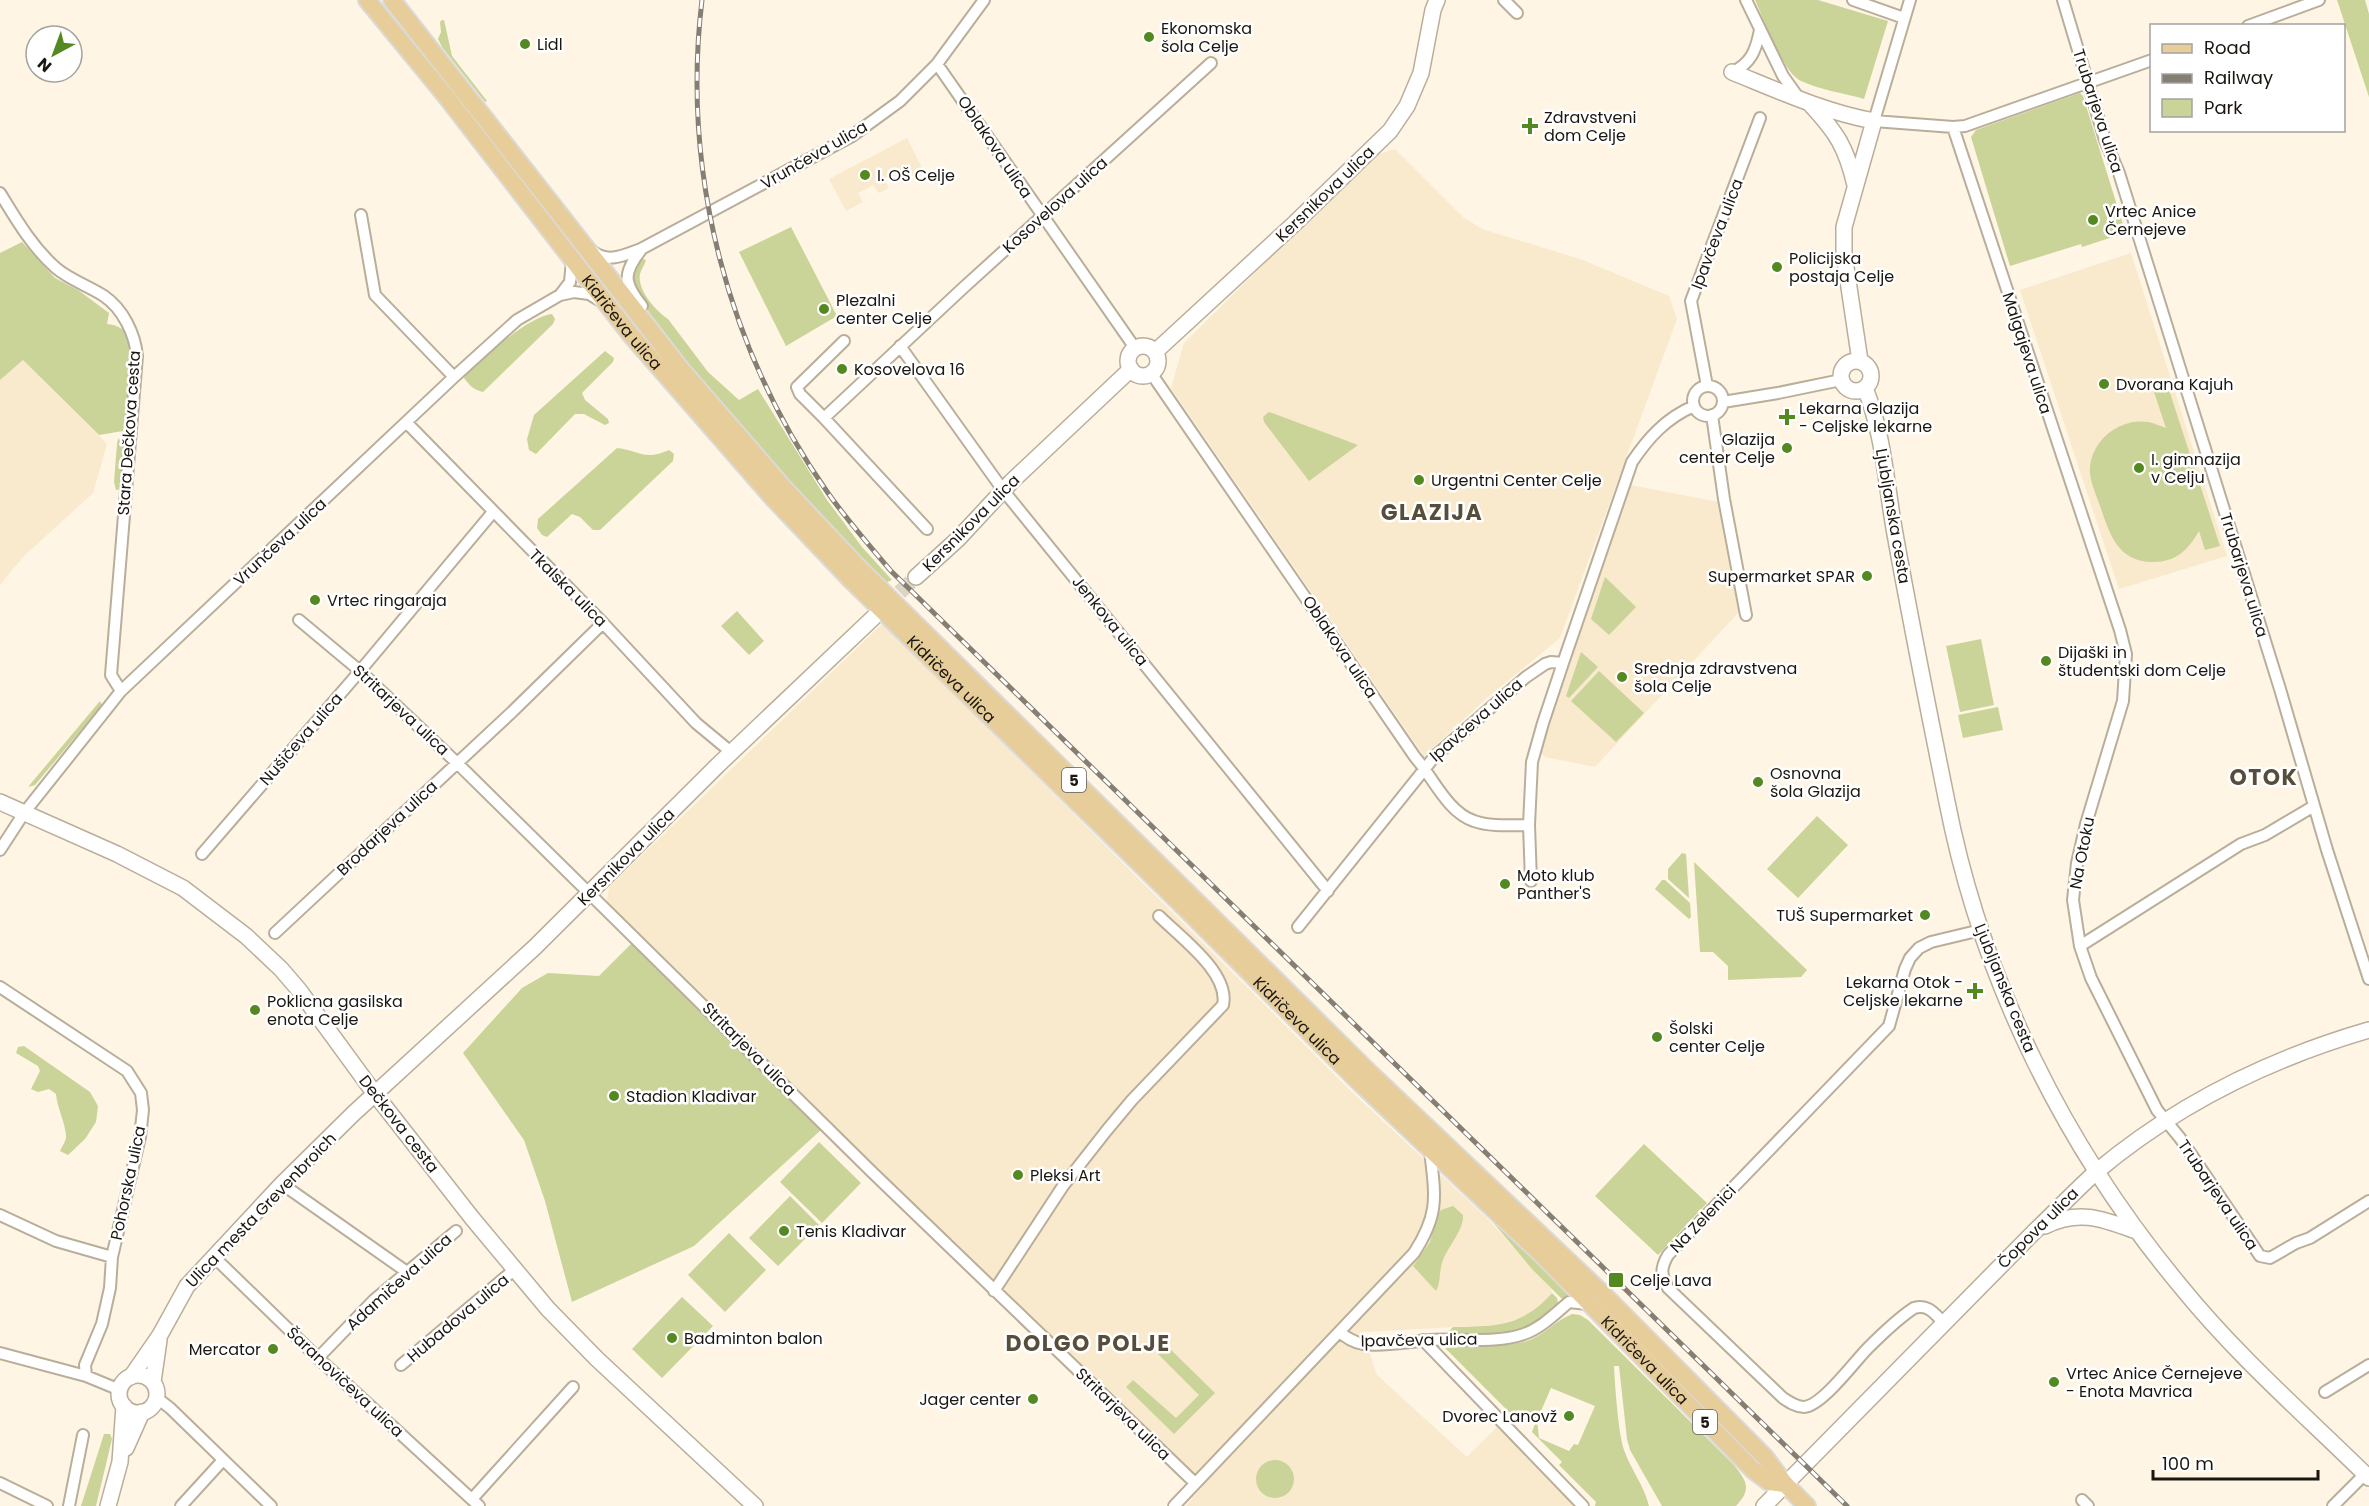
<svg xmlns="http://www.w3.org/2000/svg" width="2369" height="1506" font-family="Poppins,sans-serif">
<rect width="100%" height="100%" fill="#fef5e4"/>
<path fill="#f9e9cd" d="M907,138L923,170L905,179L900,170L884,179L889,188L879,193L873,185L858,193L863,202L846,211L829,179Z
M1395,149L1463,217L1482,229L1580,259L1669,296L1677,319L1560,638L1489,696L1424,756L1171,388L1184,343L1373,156Z
M2131,253L2227,556L2119,589L2020,290Z
M0,354L12,368L23,360L107,444L93,493L23,557L0,585Z
M1630,485L1719,502L1740,611L1595,767L1545,757L1541,753L1543,743Z
M883,623L1354,1094L1485,1216L1551,1288L1552,1293L1537,1310L1519,1319L1495,1325L1362,1332L1377,1375L1467,1457L1497,1427L1575,1506H1186L1201,1488L865,1171L605,914L609,887Z"/>
<path fill="#cad398" fill-rule="evenodd" d="M1755,0H1818L1888,21L1864,99C1844,93 1820,90 1801,81C1782,72 1764,19 1755,0Z
M2337,0H2365L2369,14V97Z
M442,20H444L452,56L487,101L485,102L442,47L438,39L441,32L440,22Z
M2080,93L2083,96L2125,231L2122,234L2082,247L2081,244L2010,266L1971,137L1976,130Z
M791,227L837,316L786,346L739,252Z
M22,242L55,278L78,290L109,313L107,324C118,325 128,330 131,342C133,352 130,361 130,371C128,391 126,410 123,431L99,435L23,360L0,380V253Z
M640,258L646,260C645,265 641,269 640,274C637,290 656,311 668,319L708,372L739,400L758,389L827,500L862,547L892,580L885,583L835,533L724,410L636,295C630,281 631,270 640,258Z
M552,314L555,319L553,324L483,392C474,390 469,385 464,378L467,371C486,356 529,316 552,314Z
M605,351L614,358L613,362L582,393L585,400L608,419L609,423L605,425L584,414H575L536,454L529,450L527,439L534,415Z
M2168,387L2220,546L2205,550L2199,531C2188,550 2176,562 2153,562C2116,562 2109,531 2099,503C2095,492 2089,479 2090,467C2093,438 2121,418 2148,422C2154,423 2160,426 2166,428L2154,392Z
M1269,412L1358,445L1309,481L1264,422L1263,417Z
M124,437L126,439L122,485L118,490H116L114,482L117,444L118,439Z
M617,448C641,451 644,461 669,450L674,454L673,461L600,530H593L580,517L572,514L547,537L542,535L537,528L538,519Z
M1605,577L1636,607L1609,635L1591,619Z
M737,611L764,641L749,655L721,626Z
M1981,639L1994,705L1960,712L1946,646Z
M1581,652L1598,667L1569,698L1566,696Z
M1599,671L1644,713L1616,742L1571,701Z
M100,701L102,705L35,785L28,787Z
M1998,707L2003,730L1963,738L1958,715Z
M1817,816L1848,845L1798,898L1767,869Z
M1682,853L1686,854L1689,898L1668,879V869Z
M1694,862L1807,970L1801,977L1728,980V966L1713,952H1700Z
M1662,880H1665L1690,903L1691,917L1689,919L1655,889Z
M633,942L822,1129L694,1246L572,1302L545,1201L524,1140L463,1053L522,988L548,973L599,976Z
M24,1046L90,1092L98,1106L96,1122L85,1139L68,1155L60,1151C62,1147 65,1142 66,1138C67,1127 57,1108 56,1094L49,1089L38,1092L31,1089L40,1071L38,1066L16,1053L18,1047Z
M819,1142L861,1183L822,1223L780,1182Z
M1644,1144L1707,1203L1658,1255L1595,1196Z
M790,1196L819,1225L778,1266L749,1238Z
M1453,1206L1463,1215C1464,1231 1447,1247 1442,1263C1439,1272 1441,1282 1436,1291L1413,1266L1430,1242L1437,1216L1441,1210Z
M1486,1214L1491,1217L1569,1293L1568,1299L1563,1300L1532,1269Z
M729,1233L766,1270L725,1312L688,1275Z
M1552,1293L1557,1298L1558,1303C1553,1310 1545,1318 1537,1323C1522,1332 1464,1342 1449,1331L1453,1327C1496,1326 1522,1327 1552,1293Z
M682,1297L713,1326L662,1378L632,1349Z
M1572,1314L1580,1315L1588,1320L1734,1465C1747,1482 1752,1489 1736,1506H1662L1630,1450L1627,1439L1619,1366H1614C1615,1386 1618,1431 1624,1450C1631,1470 1644,1485 1649,1506H1595L1596,1502L1559,1465L1562,1462L1532,1432L1536,1421L1530,1413L1525,1412L1514,1417L1445,1348C1470,1346 1504,1348 1527,1341C1544,1335 1555,1321 1572,1314ZM1551,1388L1595,1406L1578,1445L1574,1444L1569,1451L1539,1438L1537,1420Z
M1166,1345L1215,1393L1174,1434L1126,1387L1133,1380L1176,1418L1199,1395L1158,1354Z
M104,1434H110L112,1439L96,1506H81Z
M1256 1479a19 19 0 1 1 38 0a19 19 0 1 1-38 0Z"/>
<g fill="none" stroke-linecap="round" stroke-linejoin="round">
<path stroke="#dcd4c4" stroke-width="15" stroke-dasharray="15 8" stroke-linecap="butt" d="M883,608L916,577"/>
<defs>
<path id="street" d="M1504,0L1517,13
M1746,0L1783,76L1798,97
M1853,0L1904,18
M1910,0L1874,121L1953,127L2120,630L2126,654L2123,701L2086,824L2077,863L2073,900L2080,946L2091,978L2157,1110L2180,1138L2260,1256L2270,1258L2296,1243L2310,1238L2369,1201
M2063,0L2105,140L2119,173L2280,689L2327,850L2369,979
M2248,26L2319,0
M937,64L1135,348
M1732,72C1751,64 1756,50 1760,30
M1953,127L1965,126L2152,60
M0,193C16,219 32,247 56,268C70,280 89,286 104,296C123,309 135,334 137,356L111,675L121,691
M361,215L375,295L454,377
M641,250C622,274 624,283 642,306
M592,251C608,264 624,255 641,249L852,136L900,101L937,64L984,0
M560,295L570,282L572,260
M844,341L797,387L800,394L824,418L962,289L1211,63
M900,346L1003,490L1328,891
M1151,373L1415,757C1433,777 1447,812 1474,821C1490,827 1512,825 1529,825L1531,881
M1707,386L1691,301L1760,118
M1693 401a15 15 0 1 1 30 0a15 15 0 1 1-30 0Z
M1723,402L1778,393L1841,380
M1712,415L1724,499L1746,615
M824,418L927,529
M407,423L603,623L696,723L731,752
M299,620L360,671L457,763L873,1173L1195,1483
M1563,663L1632,462C1648,438 1666,418 1694,406
M0,850L24,813L121,691L454,377L517,320L560,295L574,292L589,294L599,300
M202,854L360,671L493,512
M1298,927L1435,756L1526,677L1545,664L1551,662L1563,663L1543,723L1532,762L1529,825
M275,933L512,712L603,623
M2080,946L2241,844L2265,835L2314,806
M0,987L127,1071L141,1093L143,1110L140,1137L112,1257L110,1288L102,1324L85,1365L86,1376
M282,1184L407,1272
M0,1215L56,1241L112,1257
M213,1256L318,1358L479,1506
M994,1291L1063,1186L1107,1130L1132,1100L1223,1005C1230,973 1180,937 1159,916
M1943,1322C1934,1313 1928,1304 1914,1308C1897,1319 1882,1334 1868,1348C1855,1361 1822,1406 1804,1407C1796,1407 1789,1402 1783,1398L1668,1288C1661,1275 1660,1269 1668,1255L1889,1026L1905,969L1910,958L1919,948L1931,942L1981,930
M1339,1332C1347,1338 1353,1342 1363,1344C1385,1347 1410,1341 1432,1340C1462,1338 1495,1344 1524,1334C1541,1328 1555,1314 1569,1302L1587,1304
M1423,1340L1583,1506
M0,1353L86,1376L120,1390
M318,1358L374,1300L456,1231
M401,1365L514,1270
M2325,1392L2369,1365
M157,1398L170,1408L271,1506
M0,1483L47,1506
M472,1499L573,1387
M2082,1500L2088,1506
M69,1506L83,1435
M181,1506L223,1460
M1174,1506L1414,1253C1440,1213 1435,1196 1430,1150
M2333,1506L2365,1474"/>
<path id="secondary" d="M1732,72C1779,91 1825,112 1874,121L1844,227V254L1860,361
M1811,105C1837,133 1846,147 1855,185
M1128 361a15 15 0 1 1 30 0a15 15 0 1 1-30 0Z
M1155,352L1295,223L1390,131L1407,106L1421,73L1433,10L1437,0
M1841 376a15 15 0 1 1 30 0a15 15 0 1 1-30 0Z
M1865,388C1884,435 1886,485 1895,534C1911,623 1929,713 1947,802C1982,981 2065,1148 2182,1288C2238,1357 2306,1416 2369,1478
M916,577L958,539L1011,482L1131,369
M0,802L117,854L183,888L246,936L281,969L299,990L375,1094L472,1218L548,1309L597,1359L755,1506
M2045,1226C2079,1209 2103,1219 2136,1231
M119 1394a19 19 0 1 1 38 0a19 19 0 1 1-38 0Z
M131,1377L160,1335L187,1286L282,1184L354,1113L535,947L718,765L874,617
M153,1382L159,1340
M126,1448L142,1412
M108,1506L120,1462L124,1406
M1764,1506L2034,1232C2055,1212 2075,1191 2096,1172C2177,1104 2269,1059 2369,1030"/>
<g id="primary">
<path id="s1" d="M367,0L445,95L630,334L772,497L850,579L1185,908L1359,1082L1544,1257L1753,1470L1769,1482L1785,1484"/>
<path d="M392,0L680,368L783,487L860,569L1369,1072L1602,1293L1765,1457L1785,1484L1807,1506"/>
</g>
</defs>
<use href="#street" stroke="#b9ae9a" stroke-width="14"/>
<use href="#secondary" stroke="#b9ae9a" stroke-width="18"/>
<use href="#primary" stroke="#dbdad9" stroke-width="20"/>
<use href="#street" stroke="#fff" stroke-width="10"/>
<use href="#secondary" stroke="#fff" stroke-width="15"/>
<use href="#primary" stroke="#e7cd9a" stroke-width="16"/>
<defs>
<path id="rail" d="M702,0C681,173 728,351 828,493C847,520 869,545 891,571L1847,1506"/>
</defs>
<use href="#rail" stroke="#857f73" stroke-width="5"/>
<use href="#rail" stroke="#fff" stroke-width="3" stroke-dasharray="9" stroke-linecap="butt"/>
</g>
<g fill="#548922" stroke="#fff" stroke-width="2">
<circle cx="1149" cy="37" r="6"/>
<circle cx="525" cy="44" r="6"/>
<path d="M1527 117h6v6h6v6h-6v6h-6v-6h-6v-6h6z"/>
<circle cx="865" cy="175" r="6"/>
<circle cx="2093" cy="220" r="6"/>
<circle cx="1777" cy="267" r="6"/>
<circle cx="824" cy="309" r="6"/>
<circle cx="842" cy="369" r="6"/>
<circle cx="2104" cy="384" r="6"/>
<path d="M1784 408h6v6h6v6h-6v6h-6v-6h-6v-6h6z"/>
<circle cx="1787" cy="448" r="6"/>
<circle cx="2139" cy="468" r="6"/>
<circle cx="1419" cy="480" r="6"/>
<circle cx="1867" cy="576" r="6"/>
<circle cx="315" cy="600" r="6"/>
<circle cx="2046" cy="661" r="6"/>
<circle cx="1622" cy="677" r="6"/>
<circle cx="1758" cy="782" r="6"/>
<circle cx="1505" cy="884" r="6"/>
<circle cx="1925" cy="915" r="6"/>
<path d="M1972 982h6v6h6v6h-6v6h-6v-6h-6v-6h6z"/>
<circle cx="255" cy="1010" r="6"/>
<circle cx="1657" cy="1037" r="6"/>
<circle cx="614" cy="1096" r="6"/>
<circle cx="1018" cy="1175" r="6"/>
<circle cx="784" cy="1231" r="6"/>
<rect x="1608" y="1272" width="16" height="16" rx="3"/>
<circle cx="672" cy="1338" r="6"/>
<circle cx="273" cy="1349" r="6"/>
<circle cx="2054" cy="1382" r="6"/>
<circle cx="1033" cy="1399" r="6"/>
<circle cx="1569" cy="1416" r="6"/>
</g>
<g text-anchor="middle" dominant-baseline="central" stroke-width="5" stroke-linejoin="round" paint-order="stroke">
<g fill="#fff" stroke="#5f5d58" stroke-width="1.5">
<rect x="1062" y="768" width="24" height="24" rx="4.5"/>
<rect x="1693" y="1410" width="24" height="24" rx="4.5"/>
</g>
<g font-size="15" font-weight="bold" fill="#1b1710">
<text x="1074" y="780">5</text>
<text x="1705" y="1422">5</text>
</g>
<g font-size="16" fill="#1b1710" stroke="#fff" text-anchor="start">
<text x="1161" y="28">Ekonomska<tspan x="1161" dy="18">šola Celje</tspan></text>
<text x="537" y="44">Lidl</text>
<text x="1544" y="117">Zdravstveni<tspan x="1544" dy="18">dom Celje</tspan></text>
<text x="877" y="175">I. OŠ Celje</text>
<text x="2105" y="211">Vrtec Anice<tspan x="2105" dy="18">Černejeve</tspan></text>
<text x="1789" y="258">Policijska<tspan x="1789" dy="18">postaja Celje</tspan></text>
<text x="836" y="300">Plezalni<tspan x="836" dy="18">center Celje</tspan></text>
<text x="854" y="369">Kosovelova 16</text>
<text x="2116" y="384">Dvorana Kajuh</text>
<text x="1799" y="408">Lekarna Glazija<tspan x="1799" dy="18">- Celjske lekarne</tspan></text>
<text x="1775" y="439" text-anchor="end">Glazija<tspan x="1775" dy="18">center Celje</tspan></text>
<text x="2151" y="459">I. gimnazija<tspan x="2151" dy="18">v Celju</tspan></text>
<text x="1431" y="480">Urgentni Center Celje</text>
<text x="1855" y="576" text-anchor="end">Supermarket SPAR</text>
<text x="327" y="600">Vrtec ringaraja</text>
<text x="2058" y="652">Dijaški in<tspan x="2058" dy="18">študentski dom Celje</tspan></text>
<text x="1634" y="668">Srednja zdravstvena<tspan x="1634" dy="18">šola Celje</tspan></text>
<text x="1770" y="773">Osnovna<tspan x="1770" dy="18">šola Glazija</tspan></text>
<text x="1517" y="875">Moto klub<tspan x="1517" dy="18">Panther'S</tspan></text>
<text x="1913" y="915" text-anchor="end">TUŠ Supermarket</text>
<text x="1963" y="982" text-anchor="end">Lekarna Otok -<tspan x="1963" dy="18">Celjske lekarne</tspan></text>
<text x="267" y="1001">Poklicna gasilska<tspan x="267" dy="18">enota Celje</tspan></text>
<text x="1669" y="1028">Šolski<tspan x="1669" dy="18">center Celje</tspan></text>
<text x="626" y="1096">Stadion Kladivar</text>
<text x="1030" y="1175">Pleksi Art</text>
<text x="796" y="1231">Tenis Kladivar</text>
<text x="1630" y="1280">Celje Lava</text>
<text x="684" y="1338">Badminton balon</text>
<text x="261" y="1349" text-anchor="end">Mercator</text>
<text x="2066" y="1373">Vrtec Anice Černejeve<tspan x="2066" dy="18">- Enota Mavrica</tspan></text>
<text x="1021" y="1399" text-anchor="end">Jager center</text>
<text x="1557" y="1416" text-anchor="end">Dvorec Lanovž</text>
</g>
<g font-size="16" fill="#1b1710" stroke="#fff">
<text transform="translate(2098 111) rotate(72)">Trubarjeva ulica</text>
<text transform="translate(995 147) rotate(56)">Oblakova ulica</text>
<text transform="translate(814 155) rotate(-30)">Vrunčeva ulica</text>
<text transform="translate(1325 194) rotate(-44)">Kersnikova ulica</text>
<text transform="translate(1055 205) rotate(-42)">Kosovelova ulica</text>
<text transform="translate(1717 234) rotate(-69)">Ipavčeva ulica</text>
<text stroke="none"><textPath href="#s1" startOffset="411">Kidričeva ulica</textPath></text>
<text transform="translate(2027 353) rotate(72)">Malgajeva ulica</text>
<text transform="translate(129 433) rotate(-86)">Stara Dečkova cesta</text>
<text transform="translate(1893 516) rotate(80)">Ljubljanska cesta</text>
<text transform="translate(971 523) rotate(-45)">Kersnikova ulica</text>
<text transform="translate(280 542) rotate(-43)">Vrunčeva ulica</text>
<text transform="translate(2244 575) rotate(73)">Trubarjeva ulica</text>
<text transform="translate(568 588) rotate(45)">Tkalska ulica</text>
<text transform="translate(1110 621) rotate(51)">Jenkova ulica</text>
<text transform="translate(1340 647) rotate(56)">Oblakova ulica</text>
<text stroke="none"><textPath href="#s1" startOffset="897">Kidričeva ulica</textPath></text>
<text transform="translate(401 710) rotate(43)">Stritarjeva ulica</text>
<text transform="translate(1476 720) rotate(-41)">Ipavčeva ulica</text>
<text transform="translate(301 739) rotate(-49)">Nušičeva ulica</text>
<text transform="translate(387 828) rotate(-43)">Brodarjeva ulica</text>
<text transform="translate(2082 853) rotate(-79)">Na Otoku</text>
<text transform="translate(626 857) rotate(-45)">Kersnikova ulica</text>
<text transform="translate(2005 988) rotate(68)">Ljubljanska cesta</text>
<text stroke="none"><textPath href="#s1" startOffset="1383">Kidričeva ulica</textPath></text>
<text transform="translate(749 1049) rotate(45)">Stritarjeva ulica</text>
<text transform="translate(399 1124) rotate(52)">Dečkova cesta</text>
<text transform="translate(128 1183) rotate(-78)">Pohorska ulica</text>
<text transform="translate(2218 1195) rotate(56)">Trubarjeva ulica</text>
<text transform="translate(261 1210) rotate(-46)">Ulica mesta Grevenbroich</text>
<text transform="translate(1703 1219) rotate(-46)">Na Zelenici</text>
<text transform="translate(2038 1228) rotate(-45)">Čopova ulica</text>
<text transform="translate(399 1282) rotate(-42)">Adamičeva ulica</text>
<text transform="translate(458 1318) rotate(-40)">Hubadova ulica</text>
<text transform="translate(1419 1340) rotate(-1)">Ipavčeva ulica</text>
<text stroke="none"><textPath href="#s1" startOffset="1869">Kidričeva ulica</textPath></text>
<text transform="translate(345 1382) rotate(43)">Šaranovičeva ulica</text>
<text transform="translate(1123 1414) rotate(44)">Stritarjeva ulica</text>
</g>
<g font-size="22" font-weight="bold" letter-spacing="1.5" fill="#564d3b" stroke="#fff">
<text x="1432" y="512">GLAZIJA</text>
<text x="2264" y="777">OTOK</text>
<text x="1088" y="1343">DOLGO POLJE</text>
</g>
</g>
<rect x="2150" y="24" width="195" height="108" fill="#ffffff" stroke="#a4a29f" stroke-width="1.5"/>
<rect x="2162" y="44" width="30" height="9" fill="#e7cd9a" stroke="#a4a29f" stroke-width="1.5"/>
<text x="2204" y="54" font-size="18" fill="#1b1710">Road</text>
<rect x="2162" y="74" width="30" height="9" fill="#857f73" stroke="#a4a29f" stroke-width="1.5"/>
<text x="2204" y="84" font-size="18" fill="#1b1710">Railway</text>
<rect x="2162" y="99" width="30" height="18" fill="#cad398" stroke="#a4a29f" stroke-width="1.5"/>
<text x="2204" y="114" font-size="18" fill="#1b1710">Park</text>
<g transform="translate(54 54) rotate(221)"><circle r="28" fill="#ffffff" stroke="#a4a29f" stroke-width="1.5"/>
<path d="M0-4.5L10 22L0 15L-10 22Z" fill="#548922"/>
<text y="-9" font-size="16" font-weight="bold" text-anchor="middle" fill="#1b1710">N</text>
</g>
<path d="M2153 1470v9h165v-9" fill="none" stroke="#1b1710" stroke-width="3"/>
<text x="2162" y="1470" font-size="18" fill="#1b1710" stroke="#ffffff" stroke-width="4.5" paint-order="stroke">100 m</text>
</svg>
